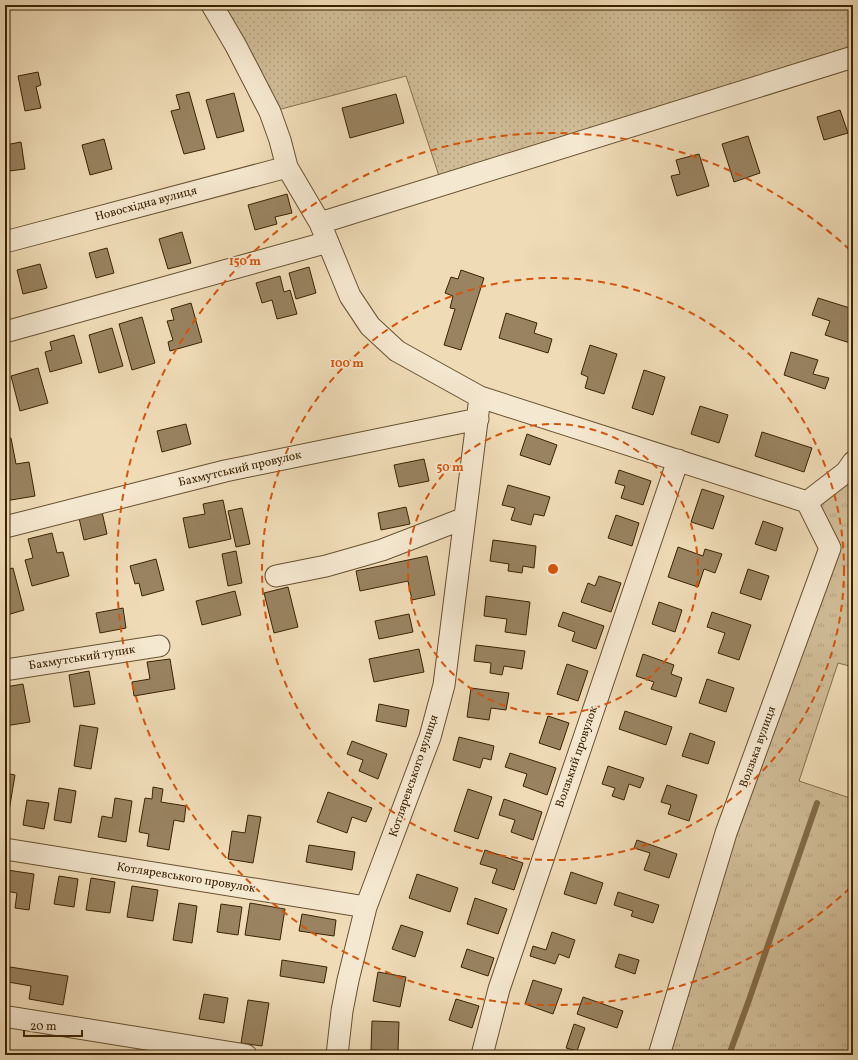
<svg xmlns="http://www.w3.org/2000/svg" width="858" height="1060" font-family="Vollkorn,serif">
<defs>
<pattern id="grass-tufts" width="24" height="20" patternUnits="userSpaceOnUse"><rect width="24" height="20" fill="#d0bd98"/><path d="M3 7l-1-3M5 7V3M7 7l1-3M15 17l-1-3M17 17v-4M19 17l1-3" fill="none" stroke="#b4a281"/></pattern>
<pattern id="garden-dots" width="8" height="8" patternUnits="userSpaceOnUse"><rect width="8" height="8" fill="#d0bd98"/><path d="M2 2h.1M6 6h.1" fill="none" stroke="#b4a281" stroke-width="1.8" stroke-linecap="round"/></pattern>
</defs>
<rect width="100%" height="100%" fill="#efdcb7"/>
<filter id="stains"><feTurbulence type="fractalNoise" baseFrequency=".005" numOctaves="4"/><feColorMatrix values="0 0 0 0 .2 0 0 0 0 .09 0 0 0 0 .02 0 0 0 .5 -.17"/></filter>
<radialGradient id="worn" r=".72"><stop offset=".6" stop-color="#630" stop-opacity="0"/><stop offset="1" stop-color="#630" stop-opacity=".3"/></radialGradient>
<path fill="url(#grass-tufts)" stroke="#86704e" d="M853,462V667L838,663L799,781L853,799V1055H659L830,548L807,502Z"/>
<path fill="url(#garden-dots)" stroke="#86704e" d="M212,5H853V57L442,185L406,76L270,112Z"/>
<g fill="none" stroke-linecap="round" stroke-linejoin="round">
<path stroke="#826c4a" stroke-width="6" d="M729,1055L749,1000L817,803"/>
</g>
<path fill="#998361" stroke="#3b2303" d="M38,72L41,85L36,87L41,108L25,111L18,76Z
M189,92L205,149L184,154L171,111L180,109L176,95Z
M234,93L244,131L217,138L206,100Z
M396,94L404,123L350,138L342,108Z
M840,110L848,133L824,140L817,117Z
M748,136L760,173L734,182L722,144Z
M104,139L112,169L90,175L82,145Z
M21,142L25,169L9,171L5,145Z
M699,154L709,186L677,196L671,176L680,174L676,160Z
M287,194L292,213L275,217L277,224L255,230L248,205Z
M182,232L191,263L168,269L159,239Z
M107,248L114,273L96,278L89,253Z
M40,264L47,288L23,294L17,270Z
M309,267L316,293L296,299L289,273Z
M461,270L484,278L461,350L444,345L455,309L450,308L453,296L445,293L451,277L458,279Z
M280,276L284,292L290,290L297,314L277,319L272,300L262,303L256,283Z
M818,298L853,309V332L850,343L825,335L830,321L812,315Z
M191,303L202,342L170,351L168,342L173,340L167,321L174,320L171,309Z
M506,313L537,323L534,333L552,339L548,353L499,338Z
M142,317L155,363L132,370L119,324Z
M112,328L123,366L99,373L89,335Z
M74,335L82,363L50,372L45,352L52,350L50,342Z
M590,345L617,354L604,394L585,388L588,377L581,374Z
M791,352L818,360L813,374L829,378L825,389L784,375Z
M38,368L48,403L20,411L11,376Z
M644,370L665,377L653,415L632,408Z
M700,406L728,415L719,443L691,434Z
M186,424L191,444L162,452L157,431Z
M762,432L812,448L804,472L755,456Z
M527,434L557,445L550,465L520,455Z
M11,438L16,464L29,462L35,496L5,501V439Z
M424,459L429,481L399,487L394,465Z
M619,470L651,481L643,505L621,498L625,486L615,483Z
M508,485L550,497L544,516L534,514L531,525L511,520L515,508L502,505Z
M702,489L724,496L713,529L691,522Z
M223,500L231,539L189,548L183,518L205,514L203,504Z
M406,507L410,524L381,530L378,513Z
M242,508L250,544L236,547L228,511Z
M102,512L107,534L84,540L79,518Z
M616,515L639,523L632,546L608,538Z
M763,521L783,528L776,551L755,544Z
M52,533L57,553L63,552L69,576L32,586L25,560L33,558L28,539Z
M493,540L536,546L534,568L523,566L522,573L508,571L509,564L490,561Z
M678,547L703,556L705,549L722,554L715,573L704,569L698,587L668,577Z
M236,551L242,583L228,586L222,554Z
M427,556L435,595L412,600L408,581L360,591L356,571Z
M156,559L164,590L142,596L139,583L135,584L130,566Z
M13,568L24,610L7,615L5,609V570Z
M748,569L769,576L761,600L740,593Z
M599,576L621,583L611,612L581,602L588,583L595,586Z
M288,587L298,627L274,633L264,593Z
M235,591L241,615L202,625L196,601Z
M486,596L530,602L526,635L505,632L507,619L484,616Z
M659,602L682,610L675,632L652,624Z
M123,608L126,628L100,633L96,613Z
M563,612L604,626L596,649L572,641L575,632L558,626Z
M712,612L751,625L739,660L718,653L725,633L707,627Z
M409,614L413,632L379,639L375,621Z
M476,645L525,651L522,669L504,666L502,675L490,673L491,663L474,661Z
M419,649L424,672L374,682L369,659Z
M643,654L674,665L671,674L682,678L676,697L651,689L654,682L636,676Z
M170,659L175,689L134,696L132,682L150,679L147,662Z
M567,664L588,671L578,701L557,694Z
M89,671L95,704L74,707L69,675Z
M707,679L734,688L726,712L699,703Z
M23,684L30,722L5,726V687Z
M471,688L509,693L506,710L491,708L489,720L467,717Z
M379,704L409,710L406,727L376,721Z
M625,711L672,727L666,745L619,729Z
M548,716L569,723L560,750L539,743Z
M80,725L98,728L91,769L74,766Z
M690,733L715,742L708,764L682,756Z
M459,737L494,746L491,760L483,758L480,768L453,760Z
M352,741L387,754L378,779L359,771L363,760L347,754Z
M510,753L556,768L547,795L523,786L527,774L505,767Z
M608,766L644,778L640,788L629,784L624,800L612,796L615,788L602,784Z
M5,773L15,775L7,823H5Z
M667,785L697,795L689,821L668,814L671,805L661,802Z
M153,787L163,789L161,802L186,806L184,822L174,820L169,850L147,846L149,834L139,832L145,798L152,799Z
M59,788L76,791L71,823L54,820Z
M468,789L492,797L478,839L454,831Z
M328,792L372,808L366,822L352,817L347,833L317,822Z
M115,798L132,801L126,842L98,837L102,816L112,818Z
M504,799L542,812L533,840L511,832L515,820L499,815Z
M27,800L49,803L44,829L23,825Z
M248,815L261,817L253,863L228,859L232,831L245,833Z
M637,840L677,854L669,878L644,870L650,853L634,848Z
M309,845L355,852L352,870L306,862Z
M485,850L523,863L514,890L492,883L497,869L480,864Z
M7,870L34,874L29,910L15,908L17,893L5,891V884Z
M571,872L603,883L596,904L564,894Z
M417,874L458,888L450,912L409,898Z
M59,876L78,879L74,907L54,904Z
M91,878L115,882L110,913L86,910Z
M132,886L158,890L153,921L127,917Z
M618,892L659,905L653,923L631,916L633,911L614,905Z
M475,898L507,909L498,934L467,924Z
M179,903L197,906L192,943L173,940Z
M250,903L285,909L280,940L245,935Z
M221,904L242,907L238,935L217,932Z
M302,914L336,920L334,936L299,931Z
M401,925L423,932L415,957L392,949Z
M552,932L575,940L569,958L559,954L555,964L530,956L533,946L546,950Z
M467,949L494,958L488,976L461,967Z
M619,954L639,960L635,974L615,967Z
M282,960L327,967L324,983L280,976Z
M10,967L68,976L63,1005L29,999L31,986L8,982Z
M378,972L406,977L400,1007L373,1001Z
M533,980L562,989L553,1014L525,1004Z
M204,994L228,998L224,1023L199,1019Z
M583,997L623,1011L617,1028L577,1014Z
M456,999L479,1006L472,1028L449,1020Z
M248,1000L269,1003L262,1046L241,1043Z
M372,1021L399,1022L398,1051L371,1050Z
M574,1024L585,1028L577,1051L566,1048Z
M137,1050L158,1054V1055H136Z"/>
<g fill="none" stroke-linecap="round" stroke-linejoin="round">
<defs>
<path id="minor" d="M212,5L236,46L270,112L280,140L287,167L320,223L350,296L370,326L397,351L480,397L807,502
M320,223L853,57
M5,242L287,167
M5,332L328,242
M807,502L846,472L853,462
M5,527L225,471L478,419
M276,576L326,566L382,550L465,518
M5,670L159,646
M5,849L366,907
M9,1017L246,1055
M337,1055L342,1011L348,980L366,907L430,737L444,685L480,397
M482,1055L499,989L678,460
M659,1055L726,833L830,548L807,502"/>
</defs>
<use href="#minor" stroke="#685130" stroke-width="23"/>
<use href="#minor" stroke="#f5e8d0" stroke-width="21"/>
</g>
<g fill="none" stroke="#d7540b" stroke-width="2" stroke-dasharray="7 5">
<circle cx="553" cy="569" r="145"/>
<circle cx="553" cy="569" r="291"/>
<path d="M850 888A436 436 0 1 1 850 250"/>
</g>
<g text-anchor="middle" dominant-baseline="central" stroke-width="3" stroke-linejoin="round" paint-order="stroke">
<g font-size="12" fill="#3b2303" stroke="#f5e8d0">
<text transform="translate(146 204) rotate(-15)">Новосхідна вулиця</text>
<text transform="translate(240 469) rotate(-13)">Бахмутський провулок</text>
<text transform="translate(82 658) rotate(-9)">Бахмутський тупик</text>
<text transform="translate(758 747) rotate(-70)">Волзька вулиця</text>
<text transform="translate(577 757) rotate(-71)">Волзький провулок</text>
<text transform="translate(414 776) rotate(-71)">Котляревського вулиця</text>
<text transform="translate(186 878) rotate(9)">Котляревського провулок</text>
</g>
</g>
<circle cx="553" cy="569" r="6" fill="#d7540b" stroke="#f5e8d0" stroke-width="2"/>
<g font-size="12" text-anchor="middle" font-weight="bold" fill="#d7540b" stroke="#f5e8d0" stroke-width="3" stroke-linejoin="round" paint-order="stroke">
<text x="245" y="265">150 m</text>
<text x="347" y="367">100 m</text>
<text x="450" y="471">50 m</text>
</g>
<rect width="858" height="1060" fill="none" stroke="#efdcb7" stroke-width="20"/>
<rect x="6" y="6" width="846" height="1048" fill="none" stroke="#3b2303" stroke-width="2"/>
<rect x="10" y="10" width="838" height="1040" fill="none" stroke="#3b2303"/>
<path d="M24 1030v6h58v-6" fill="none" stroke="#3b2303" stroke-width="2"/>
<text x="30" y="1030" font-size="12" fill="#3b2303" stroke="#f5e8d0" stroke-width="3" paint-order="stroke">20 m</text>
<rect width="100%" height="100%" filter="url(#stains)"/>
<rect width="100%" height="100%" fill="url(#worn)"/>
</svg>
